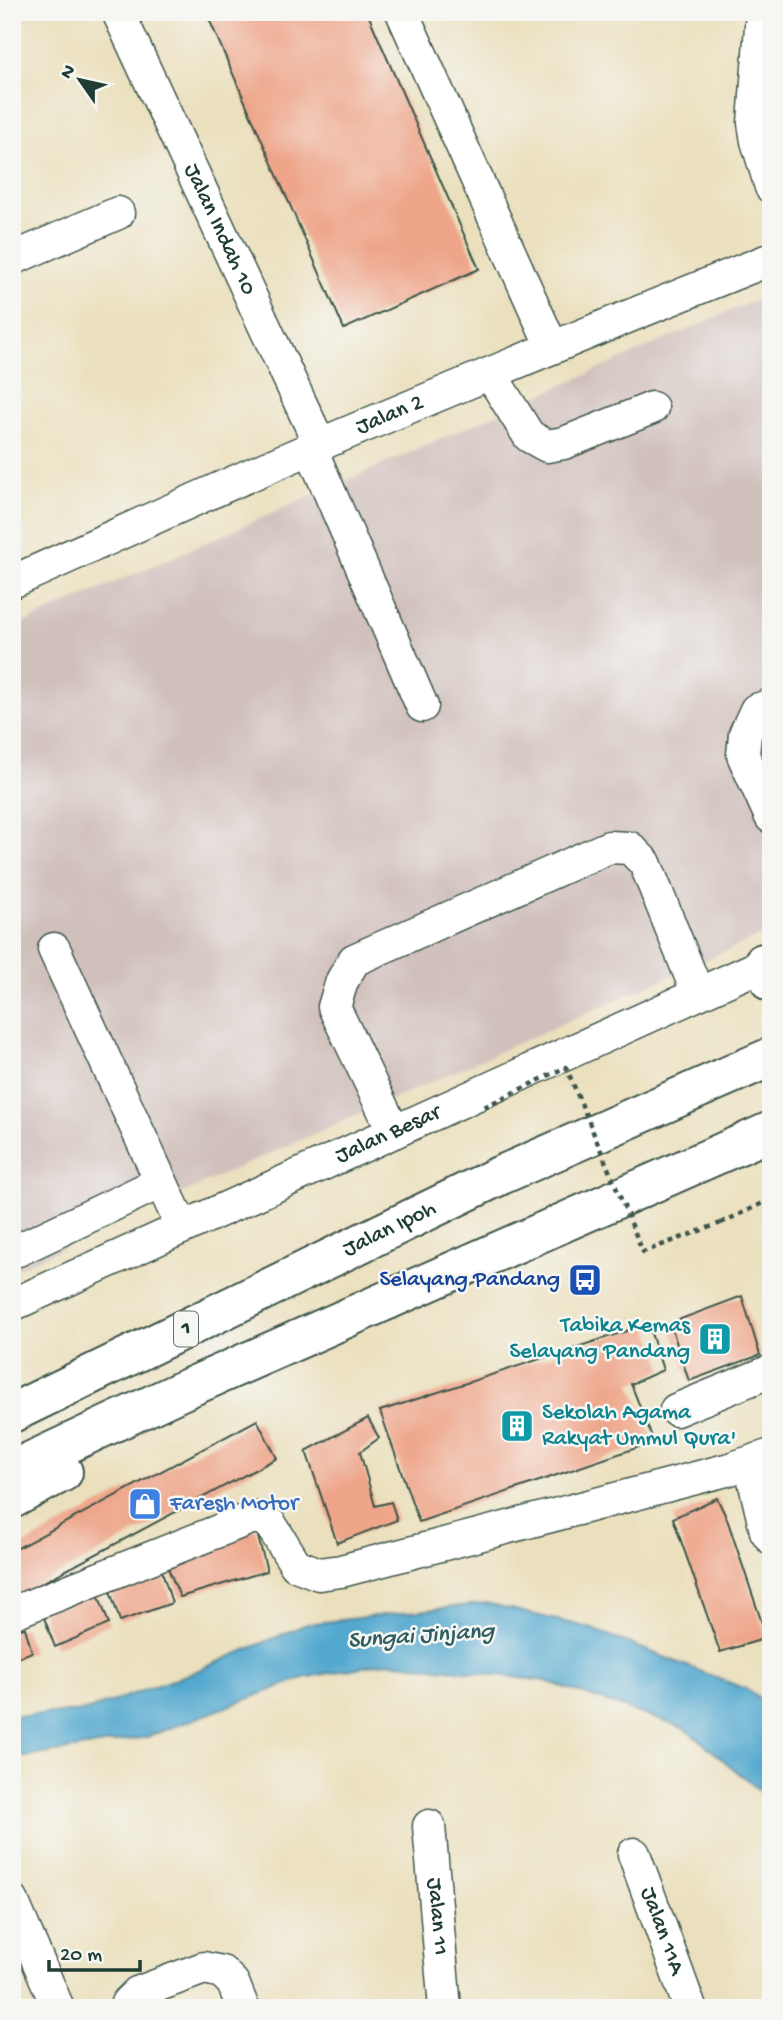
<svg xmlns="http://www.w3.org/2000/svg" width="783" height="2020" font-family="'Gochi Hand',sans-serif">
<rect width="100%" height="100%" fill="#f6f6f2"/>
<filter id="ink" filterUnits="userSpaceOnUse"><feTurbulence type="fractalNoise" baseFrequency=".0143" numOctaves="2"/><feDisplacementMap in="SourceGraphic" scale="14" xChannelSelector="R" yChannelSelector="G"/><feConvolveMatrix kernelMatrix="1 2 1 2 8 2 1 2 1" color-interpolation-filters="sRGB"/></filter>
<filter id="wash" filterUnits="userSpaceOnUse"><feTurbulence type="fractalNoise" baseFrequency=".00686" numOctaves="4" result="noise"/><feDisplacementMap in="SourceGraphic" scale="28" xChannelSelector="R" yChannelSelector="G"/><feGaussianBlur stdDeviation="1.57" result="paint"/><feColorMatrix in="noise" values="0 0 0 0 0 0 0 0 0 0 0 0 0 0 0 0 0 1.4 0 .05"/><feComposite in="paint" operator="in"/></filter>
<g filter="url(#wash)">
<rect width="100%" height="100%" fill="#ebe0be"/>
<path fill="#d0c0bc" d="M771,293V931L233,1170L12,1271V628Z"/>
<path fill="#52a8cf" stroke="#387282" stroke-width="2" d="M486,1603L590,1628L748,1690L771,1708V1800L686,1729L545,1681L389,1662L303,1678L147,1737L12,1759V1716L86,1711L194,1672L307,1624Z"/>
<g id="blocks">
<path fill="#eea589" d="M206,12H367L479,269L344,329Z
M742,1296L760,1355L689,1381L670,1323Z
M648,1324L663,1370L631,1384L654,1442L419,1522L380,1411Z
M368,1418L379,1438L360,1452L375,1506L391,1502L397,1520L337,1543L306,1451Z
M257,1420L277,1458L12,1599V1551Z
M717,1498L727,1519L767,1638L720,1652L673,1518Z
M256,1529L267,1571L180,1597L166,1563Z
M160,1565L172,1603L120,1621L106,1579Z
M96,1589L109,1624L55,1647L42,1612Z
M25,1628L32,1652L12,1660V1631Z"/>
</g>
</g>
<g filter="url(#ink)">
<use href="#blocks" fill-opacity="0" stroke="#3e5549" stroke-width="2"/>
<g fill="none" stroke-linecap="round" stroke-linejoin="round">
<defs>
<g id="minor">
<path id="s1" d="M118,12L320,445"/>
<path d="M402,12L552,347"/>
<path d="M762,12L754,123L757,141L771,187"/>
<path d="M12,259L118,213"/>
<path d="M491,375L529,436L547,446L564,443L652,408"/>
<path d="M311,449L422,706"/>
<path id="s2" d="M12,582C115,536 218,488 321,444C471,381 620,319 771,259"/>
<path d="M771,705L756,710L745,734L743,755L771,817"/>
<path d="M54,949L182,1227"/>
<path d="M394,1132L334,1007L342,981L354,960L609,847L630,848L645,863L698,994"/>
<path d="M18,1250L161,1182"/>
<path id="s3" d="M12,1305L771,961"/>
<path d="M676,1410L771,1371"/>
<path d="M750,1463L766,1531L771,1538"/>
<path d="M12,1613L251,1518H262L271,1525L296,1565L319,1574L341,1571L730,1469L771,1455"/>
<path id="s4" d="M429,1826L445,2008"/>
<path id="s5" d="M634,1854L690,2008"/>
<path d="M12,1900L58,2008"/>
<path d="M126,2008L127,2003L137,1993L204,1968L222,1972L233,1983L243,2008"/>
</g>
<g id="highway">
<path d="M763,963L771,982"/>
<path id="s6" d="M12,1413L501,1175L771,1057"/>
<path d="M12,1470L179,1392L771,1131"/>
<path d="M12,1499L63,1472"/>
</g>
</defs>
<use href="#minor" stroke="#3e5549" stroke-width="35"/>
<use href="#highway" stroke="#3e5549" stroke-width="42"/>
<path stroke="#3e5549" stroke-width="4.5" stroke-dasharray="5 5" stroke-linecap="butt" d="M721,1223L771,1199"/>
<use href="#minor" stroke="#fff" stroke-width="32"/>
<use href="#highway" stroke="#fff" stroke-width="38"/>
<path stroke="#3e5549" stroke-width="4.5" stroke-dasharray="5 5" stroke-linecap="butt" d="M484,1107L566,1067L643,1252L721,1223"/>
</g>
</g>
<defs>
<symbol id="bus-square" viewBox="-11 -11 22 22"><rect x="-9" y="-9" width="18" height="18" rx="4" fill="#1a4fb4" stroke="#f6f6f2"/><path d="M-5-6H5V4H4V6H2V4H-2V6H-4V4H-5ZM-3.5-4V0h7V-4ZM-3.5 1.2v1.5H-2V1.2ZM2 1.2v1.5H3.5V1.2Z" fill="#fff"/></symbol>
<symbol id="building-square" viewBox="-11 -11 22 22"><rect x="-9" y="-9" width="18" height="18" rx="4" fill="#0f9aa8" stroke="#f6f6f2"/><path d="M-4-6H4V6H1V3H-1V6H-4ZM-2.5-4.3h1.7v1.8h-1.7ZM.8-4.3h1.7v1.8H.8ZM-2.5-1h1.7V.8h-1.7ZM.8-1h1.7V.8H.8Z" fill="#fff"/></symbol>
<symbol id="shop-square" viewBox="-11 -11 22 22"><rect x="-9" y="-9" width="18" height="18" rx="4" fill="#3f7fe0" stroke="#f6f6f2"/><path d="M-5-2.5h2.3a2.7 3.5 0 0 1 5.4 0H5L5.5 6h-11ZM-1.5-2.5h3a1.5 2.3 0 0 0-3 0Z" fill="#fff"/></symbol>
</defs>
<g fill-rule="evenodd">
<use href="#bus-square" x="566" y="1261" width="38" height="38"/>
<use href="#building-square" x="696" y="1320" width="38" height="38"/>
<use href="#building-square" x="498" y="1407" width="38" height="38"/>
<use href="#shop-square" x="126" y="1485" width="38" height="38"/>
</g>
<g text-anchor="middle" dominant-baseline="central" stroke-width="5" stroke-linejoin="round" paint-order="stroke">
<rect fill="#f6f6f2" stroke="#60746d" stroke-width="2" x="174" y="1311.5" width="24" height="35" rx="5"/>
<g font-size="21" font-weight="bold" fill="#1f3d34">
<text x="186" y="1329">1</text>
</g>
<g font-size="23" fill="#1f3d34" stroke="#f6f6f2">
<text stroke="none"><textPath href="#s1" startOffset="240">Jalan Indah 10</textPath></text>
<text stroke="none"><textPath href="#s2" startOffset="413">Jalan 2</textPath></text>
<text stroke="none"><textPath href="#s3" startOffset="413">Jalan Besar</textPath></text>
<text stroke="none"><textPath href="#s6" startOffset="420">Jalan Ipoh</textPath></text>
<text stroke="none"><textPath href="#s4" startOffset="91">Jalan 11</textPath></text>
<text stroke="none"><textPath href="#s5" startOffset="82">Jalan 11A</textPath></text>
</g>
<g font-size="23" fill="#164399" stroke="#f6f6f2" text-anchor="end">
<text x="560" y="1280">Selayang Pandang</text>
</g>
<g font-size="23" fill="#0d838f" stroke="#f6f6f2" text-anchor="end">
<text x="690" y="1326">Tabika Kemas<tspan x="690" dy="26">Selayang Pandang</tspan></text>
<text x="542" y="1413" text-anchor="start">Sekolah Agama<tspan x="542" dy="26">Rakyat Ummul Qura'</tspan></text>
</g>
<g font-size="23" fill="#366cbe" stroke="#f6f6f2" text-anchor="start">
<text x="170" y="1504">Faresh Motor</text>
</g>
<g font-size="24" font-style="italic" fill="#2e5d62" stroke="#f6f6f2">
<text transform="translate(421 1637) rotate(-4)">Sungai Jinjang</text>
</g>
</g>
<rect width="783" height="2020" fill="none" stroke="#f6f6f2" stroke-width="42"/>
<g transform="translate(80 80) rotate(304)" stroke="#f6f6f2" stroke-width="5" paint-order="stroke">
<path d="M0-5L12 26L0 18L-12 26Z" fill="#1f3d34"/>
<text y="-10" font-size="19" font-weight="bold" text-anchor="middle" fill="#1f3d34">N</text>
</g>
<path d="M49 1960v10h91v-10" fill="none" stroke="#1f3d34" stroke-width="3.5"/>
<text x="60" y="1960" font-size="21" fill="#1f3d34" stroke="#f6f6f2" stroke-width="5" paint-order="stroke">20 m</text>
</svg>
